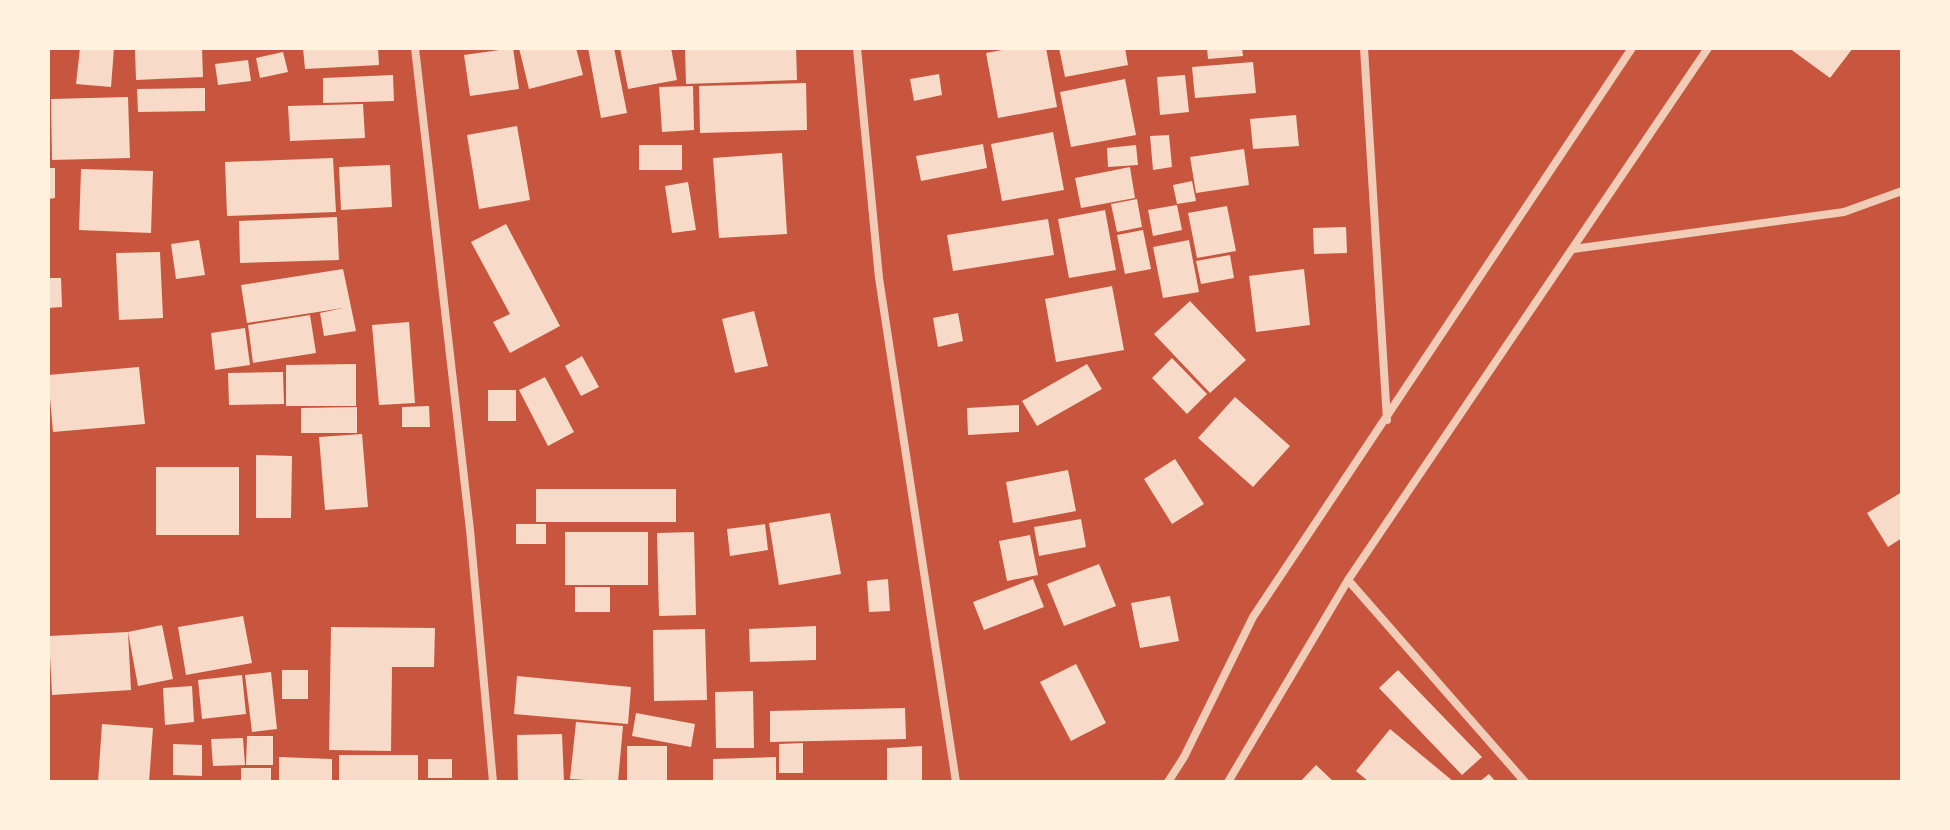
<svg xmlns="http://www.w3.org/2000/svg" width="1950" height="830" font-family="Poppins,sans-serif">
<rect width="100%" height="100%" fill="#c8553d"/>
<path fill="#f7dbc8" d="M80,48H114L111,87L76,84Z
M184,48H202L203,77L136,80L135,50Z
M303,48H378L379,65L305,69Z
M513,48L519,89L470,96L464,55Z
M519,48H576L583,75L529,89Z
M588,48H614L627,113L601,118Z
M620,48H671L677,80L628,89Z
M685,48H796L797,80L686,84Z
M1013,48H1046L1057,107L998,118L986,53Z
M1059,48H1125L1128,65L1065,77Z
M1207,48H1242L1243,56L1208,59Z
M1789,48H1853L1830,78Z
M283,52L288,72L260,78L256,58Z
M248,60L251,81L218,85L215,64Z
M1253,62L1256,93L1195,98L1192,67Z
M939,74L942,95L914,101L910,79Z
M393,75L394,101L323,103V78Z
M1185,75L1189,112L1160,115L1157,77Z
M1125,79L1136,135L1071,147L1060,92Z
M806,83L807,130L700,133L699,86Z
M693,86L694,130L662,132L659,87Z
M205,88V111L138,112L137,89Z
M128,97L130,158L52,160L51,99Z
M363,104L365,138L290,141L288,106Z
M1296,115L1299,146L1253,149L1250,119Z
M517,126L530,200L479,209L467,135Z
M1053,132L1064,190L1002,201L991,144Z
M1169,135L1172,167L1153,170L1150,136Z
M983,144L987,168L921,181L916,156Z
M639,145H682V170H639Z
M1136,145L1138,165L1108,167L1107,148Z
M1244,149L1249,185L1196,193L1190,157Z
M782,153L787,234L719,238L713,158Z
M333,158L336,212L227,216L225,162Z
M390,165L392,207L341,210L339,167Z
M1130,167L1135,198L1081,208L1075,178Z
M48,168H55V198L48,199Z
M81,169L153,171L151,233L79,230Z
M1192,181L1196,201L1177,204L1173,185Z
M688,182L696,230L672,233L665,186Z
M1137,199L1142,227L1117,232L1111,204Z
M1177,205L1182,230L1153,236L1148,210Z
M1227,206L1236,251L1197,258L1188,213Z
M1105,210L1116,270L1069,278L1058,219Z
M337,217L339,260L240,263L239,221Z
M1048,219L1054,255L953,271L947,235Z
M506,224L560,326L510,353L493,322L510,314L471,242Z
M1346,227L1347,253L1314,254L1313,228Z
M1143,230L1151,269L1125,274L1117,235Z
M199,240L205,275L176,279L171,244Z
M1189,240L1199,292L1163,298L1153,247Z
M160,252L163,318L119,320L116,253Z
M1230,255L1234,278L1201,284L1196,261Z
M343,269L356,331L324,336L320,313L343,308L247,323L241,285Z
M1304,269L1310,325L1256,332L1249,276Z
M48,278H61L62,307L48,308Z
M1112,286L1124,350L1056,362L1045,299Z
M1190,301L1246,360L1210,393L1154,334Z
M754,311L768,366L735,373L722,319Z
M958,313L963,341L938,347L933,318Z
M310,315L316,353L253,363L248,325Z
M409,322L415,403L379,405L372,325Z
M245,328L250,365L215,370L211,333Z
M582,356L599,387L581,396L565,366Z
M1172,358L1207,394L1187,414L1152,378Z
M356,364V406H286V365Z
M1087,364L1102,389L1037,426L1022,401Z
M139,367L145,424L53,432L48,375Z
M283,372L284,404L229,405L228,373Z
M545,377L574,432L548,446L519,390Z
M488,390H516V421H488Z
M1235,397L1290,446L1253,487L1198,438Z
M1019,405V432L968,435L967,408Z
M429,406L430,427H402V407Z
M357,407V433H301V408Z
M362,434L368,507L325,510L319,437Z
M256,455L292,456L291,518H256Z
M1175,459L1204,504L1172,524L1144,479Z
M156,467H239V535H156Z
M1068,470L1076,511L1013,523L1006,482Z
M536,489H676V522H536Z
M1902,492V538L1888,547L1867,513Z
M830,513L841,574L779,585L769,523Z
M1081,519L1086,547L1039,556L1034,527Z
M516,524H546V544H516Z
M765,524L768,550L730,556L727,529Z
M565,532H648V585H565Z
M694,532L696,615L659,616L657,533Z
M1030,535L1038,575L1007,581L999,541Z
M1099,564L1116,606L1064,626L1047,584Z
M888,579L890,611L869,612L867,581Z
M1033,579L1044,607L984,630L973,602Z
M575,587H610V612H575Z
M1170,596L1179,641L1140,648L1131,603Z
M243,616L252,663L186,675L178,627Z
M162,625L173,679L138,686L128,632Z
M816,626V660L750,662L749,629Z
M331,627L435,628L434,667H392L391,751L329,750Z
M705,629L707,700L654,701L653,630Z
M128,632L131,690L52,695L49,636Z
M1076,664L1106,723L1071,741L1040,682Z
M282,670H308V699H282Z
M1398,670L1482,757L1462,775L1379,688Z
M271,672L277,729L252,732L245,675Z
M242,675L246,714L202,719L198,680Z
M517,676L631,687L628,724L514,714Z
M192,686L194,722L165,725L163,688Z
M753,691L754,748H716L715,692Z
M905,708L906,739L770,742V711Z
M636,713L695,724L691,747L632,736Z
M576,722L623,726L618,782L570,779Z
M102,724L153,728L149,782H98Z
M1390,729L1454,782H1369L1356,771Z
M562,734L564,782H518L517,735Z
M247,736H273V765H246Z
M243,738L245,765L213,766L211,739Z
M803,743V773H779V744Z
M173,744L202,745V776L173,775Z
M627,746H667V782H627Z
M922,746V781L887,782V748Z
M339,755H418V782H339Z
M279,757L332,759V782H279Z
M776,757V782H713V759Z
M428,759H452V778H428Z
M1316,765L1334,782H1300Z
M241,768H271V782H241Z
M1489,774L1496,782H1479Z"/>
<g fill="none" stroke-linecap="round" stroke-linejoin="round">
<path stroke="#f1ccb7" stroke-width="8" d="M415,48L470,530L493,782
M857,48L879,278L956,782
M1364,48L1387,420
M1573,249L1844,212L1902,191
M1348,580L1525,782
M1168,782L1184,757L1253,617L1632,48
M1228,782L1348,580L1708,48"/>
</g>
<rect width="1950" height="830" fill="none" stroke="#fff3e0" stroke-width="100"/>
</svg>
